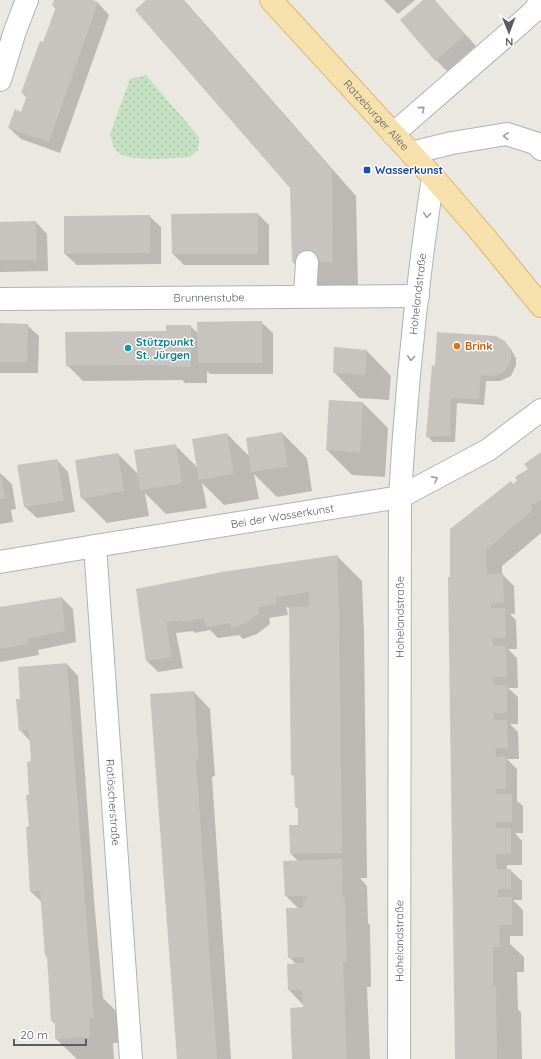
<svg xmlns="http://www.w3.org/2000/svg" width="541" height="1059" font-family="Quicksand,sans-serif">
<defs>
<pattern id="park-dots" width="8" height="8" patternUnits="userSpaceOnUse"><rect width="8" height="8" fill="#c4e1c1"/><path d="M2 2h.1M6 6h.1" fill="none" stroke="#a2baa0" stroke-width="1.8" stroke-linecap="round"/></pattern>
</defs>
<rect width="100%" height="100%" fill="#ebe8e2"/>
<path fill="url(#park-dots)" d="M146,75L199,137L198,150L190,157C174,158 131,162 119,153C113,149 112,141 110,134L130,79Z"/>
<path fill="#0003" d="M55,0H89L98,3L109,15L60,153L21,139L9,128L22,113L27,98L22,93L44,43L56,9L53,6Z
M148,0H184L356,196L358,287H318L293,262L291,187Z
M384,0H415L398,14Z
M424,0H434L476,46L447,71L436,60Z
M258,214L269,225V265H184L173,254Z
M149,216L161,227V264L77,265L65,254Z
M36,222L47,234L48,271L0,272V223Z
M261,322L273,333V374H210L207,371V383H185L182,380L83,381L67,365L167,332L190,326L199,334Z
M0,325H27L39,336L38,373H0Z
M504,342L510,348L516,358V365L511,376L500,381H486L484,405L457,403L455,442H433L427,436L436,367Z
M366,350L391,376L389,400L359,398L334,372Z
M330,401L363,403L388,428L385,477L352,475L327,450Z
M282,433L307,458L312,491L277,497L254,474L259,499L224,505L202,483L207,508L166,514L145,493L149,516L107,523L82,498L118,454L139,475L175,445L197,467L227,434L250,457Z
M541,453V533L502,566V574L514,586L515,614H510L516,620L517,649H508L517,658L518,688H508L518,697V724H510L518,732L519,759H507L517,769V801L523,806V833H515L522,841V865H507V870H510L522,881V900H513L523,910V936H510V944L524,957V972H517L518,1009L521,1012L522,1059H456L451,578L513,485L529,469Z
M57,460L68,472L75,512L37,518L25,507Z
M0,473L12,484L16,509L11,510L13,522L0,524Z
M337,556L362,581L364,633L367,878H360L367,886L368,923L370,925L371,987H367L370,1059H293L304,1008L303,1005L289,990L288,965L296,964L289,957L299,909L286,896L299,862L291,854L299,826V810L296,807L295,778L292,774L290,610L286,606L288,615L269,618L270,624L257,634L243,639L239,635L218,638L210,630L195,633L193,631L176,633L183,668L158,672L146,660L137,589Z
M62,598L73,609L76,642L38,650L39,655L0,662V608Z
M67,664L78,676L94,900L103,998L117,1012L118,1043H113L114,1059H77L56,1039V1025L52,1021L48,958L46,956L42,902L31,892L30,827L32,762L30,741L20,730L21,700Z
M194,692L210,709L215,776L212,777L231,1059H178Z"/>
<path fill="#c7c3be" d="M54,0H92L98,2L49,142L8,128L15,109L21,112L27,95L21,93L40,41L43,42L56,7L52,6Z
M146,0H183L332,170L333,262H292L290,188L135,10Z
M423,0H435L465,35L435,61L400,20Z
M258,213V254H172L171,214Z
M150,215V253L64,254V216Z
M36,221L37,260H0V222Z
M262,321V363H198L197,322Z
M0,323L28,324L27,362H0Z
M166,325H191V367H168V365L66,366L65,332L166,331Z
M437,332L496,336L505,341L508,346L511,352V359L509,365L505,370L500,374L494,376L481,375L479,399L451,398L450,436L426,437L432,365L435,366Z
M334,347L367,350L365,375L333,373Z
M329,400L363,402L360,453L326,450Z
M282,432L288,467L251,472L246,438Z
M227,433L234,474L199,480L192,439Z
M176,444L182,483L140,490L134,450Z
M541,452V499L534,505L533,503L530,505L533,510L486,550L487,574L503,573L504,603L491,604V608H505L506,638H493V646H506L507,677H493L494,685H507V713H494V720H507L508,748H495L496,757L506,756V789H496V794H512V822H496V828H511V854H496L497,869H511V889H498V897H512V925H499L500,947H493V986H496L497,1059H455L448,577H450V529L511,481L513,484L517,481L515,477L528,469L524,464Z
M118,453L124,491L81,499L75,460Z
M57,459L64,501L24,507L17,465Z
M0,471L5,498L0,499Z
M337,555L339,607L342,853L290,854L289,825H298V807H295L294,775H291L289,607H309V592L276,597L277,604L258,607L259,613L246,623L231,628L230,623L206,627L204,618L183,622L182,620L166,622L172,657L146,661L136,589L222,572Z
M62,597L65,631L27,639L28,644L0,649V607Z
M67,663L94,1018H89L90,1037L55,1039V1021H51L47,956H45L40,891L30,892L26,827L29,826L26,795H29L27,762L31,761L29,730L19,731L16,699H20L18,667Z
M194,691L199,760L196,761L217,1059H177L150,694Z
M342,859L343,899H345L347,962H343L347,1059H292L290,1008L303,1007L302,990H288L287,964L304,963V957L288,958L286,908H303V900H307L306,896H285L283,861Z"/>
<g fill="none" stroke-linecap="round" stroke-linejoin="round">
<defs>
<g id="minor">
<path d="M0,80L15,31L27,0"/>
<path d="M393,134L523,21L535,10L541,0"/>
<path d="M411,153L452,143L507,134L538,144L541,149"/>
<path d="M305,296L307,262"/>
<path id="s1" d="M0,299L418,296"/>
<path id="s2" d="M95,546L131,1059"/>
<path id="s3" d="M0,562L95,546L400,497L488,450L541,410"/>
<path id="s4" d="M399,1059L400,497C406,390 417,283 433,177"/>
</g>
<g id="major">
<path id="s5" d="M271,0L433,177L484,236L541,306"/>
</g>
</defs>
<use href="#minor" stroke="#afb3b6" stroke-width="24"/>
<use href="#major" stroke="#e2b064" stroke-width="24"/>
<use href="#minor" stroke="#fff" stroke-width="22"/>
<use href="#major" stroke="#f6e1ac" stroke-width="22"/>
</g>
<defs><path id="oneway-chevron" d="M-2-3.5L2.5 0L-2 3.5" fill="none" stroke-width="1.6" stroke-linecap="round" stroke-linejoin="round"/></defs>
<g stroke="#9c9ea0">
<use href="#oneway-chevron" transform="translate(422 109) rotate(-41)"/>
<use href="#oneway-chevron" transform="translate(506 136) rotate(-177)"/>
<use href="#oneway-chevron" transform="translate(427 215) rotate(98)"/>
<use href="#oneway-chevron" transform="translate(411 358) rotate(96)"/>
<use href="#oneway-chevron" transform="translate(435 479) rotate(-28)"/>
</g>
<rect fill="#1a4fb4" stroke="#fff" stroke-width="1.5" x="363" y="166" width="8" height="8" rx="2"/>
<circle fill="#e8710a" stroke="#fff" stroke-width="1.5" cx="457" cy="346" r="4"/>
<circle fill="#0f9aa8" stroke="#fff" stroke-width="1.5" cx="128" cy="348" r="4"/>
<g text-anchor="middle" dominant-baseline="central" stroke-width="3" stroke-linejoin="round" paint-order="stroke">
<g font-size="11" fill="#5a5e61" stroke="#fff">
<text stroke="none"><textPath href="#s5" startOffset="156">Ratzeburger Allee</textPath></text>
<text stroke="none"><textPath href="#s4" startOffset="766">Hohelandstraße</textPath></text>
<text stroke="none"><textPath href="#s1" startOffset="209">Brunnenstube</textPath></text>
<text stroke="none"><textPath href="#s3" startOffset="286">Bei der Wasserkunst</textPath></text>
<text stroke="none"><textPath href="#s4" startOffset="442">Hohelandstraße</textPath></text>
<text stroke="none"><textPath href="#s2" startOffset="257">Rotlöscherstraße</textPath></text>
<text stroke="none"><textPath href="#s4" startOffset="118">Hohelandstraße</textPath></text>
</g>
<g font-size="11" font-weight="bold" fill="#164399" stroke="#fff" text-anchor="start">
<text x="375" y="170">Wasserkunst</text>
</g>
<g font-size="11" font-weight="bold" fill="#0d838f" stroke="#fff" text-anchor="start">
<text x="136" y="342">Stützpunkt<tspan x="136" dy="13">St. Jürgen</tspan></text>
</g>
<g font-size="11" font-weight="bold" fill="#c56008" stroke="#fff" text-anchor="start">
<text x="465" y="346">Brink</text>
</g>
</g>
<g transform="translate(509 32) rotate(179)" stroke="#ffffff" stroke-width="3" paint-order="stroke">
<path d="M0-3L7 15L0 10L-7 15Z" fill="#5a5e61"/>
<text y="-6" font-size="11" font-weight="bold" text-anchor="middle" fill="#5a5e61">N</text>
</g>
<path d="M14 1039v6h72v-6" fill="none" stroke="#5a5e61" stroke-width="2"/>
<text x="20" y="1039" font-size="12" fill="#5a5e61" stroke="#ffffff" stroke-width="3" paint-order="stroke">20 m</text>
</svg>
